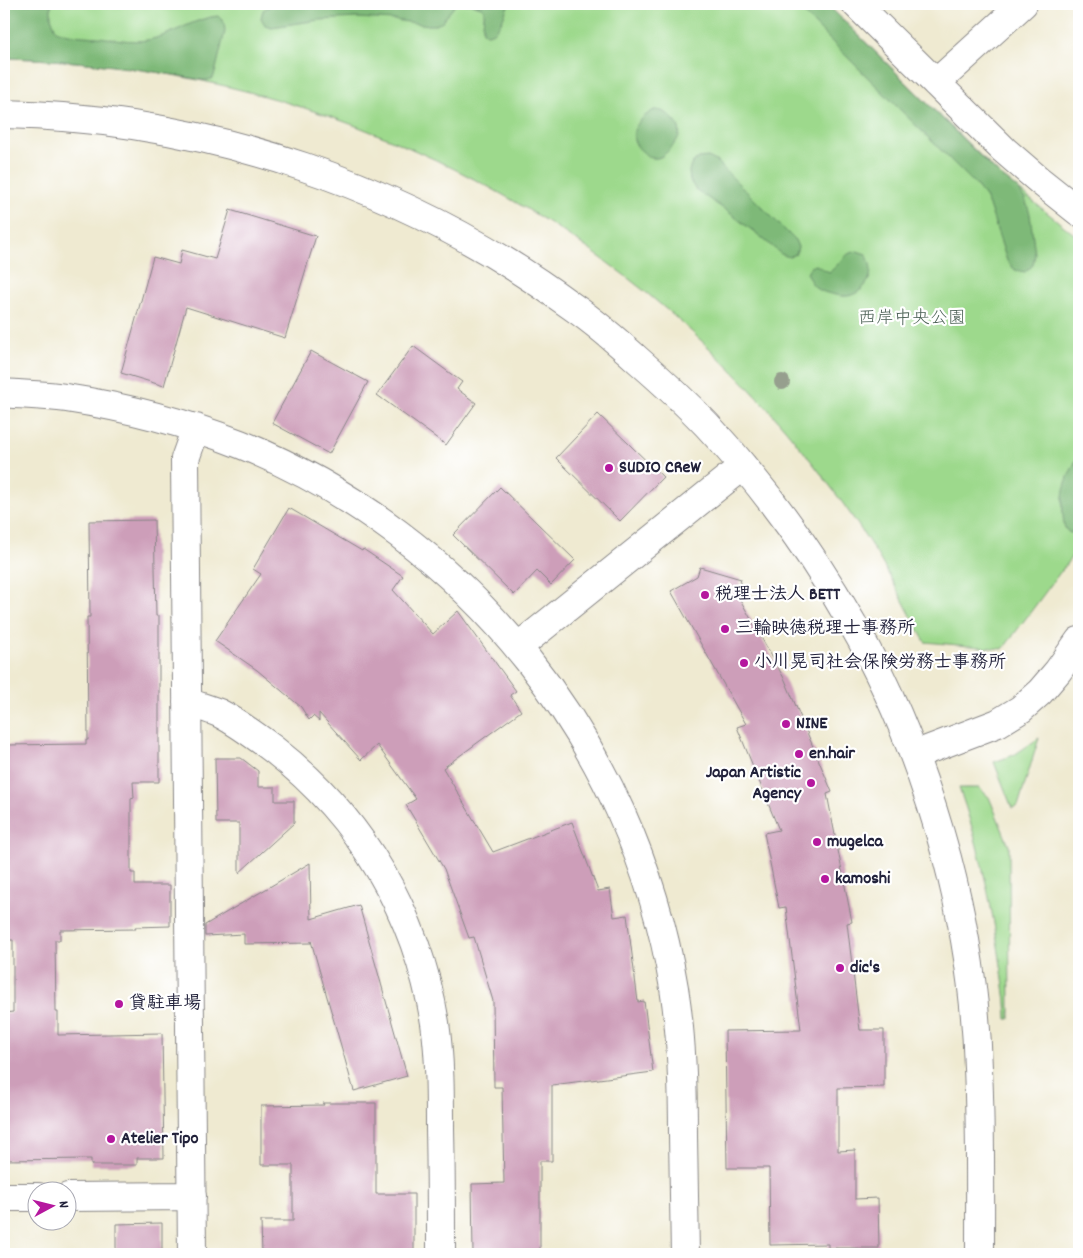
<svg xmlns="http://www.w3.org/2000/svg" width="1083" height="1258" font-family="Dekko,'Klee One',sans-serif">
<rect width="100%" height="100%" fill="#fff"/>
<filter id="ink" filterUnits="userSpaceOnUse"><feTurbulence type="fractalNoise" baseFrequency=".02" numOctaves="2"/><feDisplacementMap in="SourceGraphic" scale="10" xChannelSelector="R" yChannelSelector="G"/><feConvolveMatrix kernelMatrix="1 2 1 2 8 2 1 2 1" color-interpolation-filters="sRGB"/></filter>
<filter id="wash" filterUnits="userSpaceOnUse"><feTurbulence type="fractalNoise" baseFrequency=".0096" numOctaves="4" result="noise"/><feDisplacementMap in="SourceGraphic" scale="20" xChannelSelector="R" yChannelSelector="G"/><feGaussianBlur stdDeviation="1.12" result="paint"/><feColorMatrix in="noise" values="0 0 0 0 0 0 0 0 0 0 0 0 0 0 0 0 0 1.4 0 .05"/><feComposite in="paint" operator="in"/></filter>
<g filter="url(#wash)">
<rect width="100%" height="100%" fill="#efead1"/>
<path fill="#9dd98c" stroke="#607e64" d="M4,4H827L1001,176L1079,238V547L1003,649L925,642C909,613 895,584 878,556C851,512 819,470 786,430C592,199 305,64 4,58Z
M1039,738L1018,806L1012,808L994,762L1014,755Z
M959,788H979L989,797L1009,846L1010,1019H1007C1006,993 1001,966 997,940C988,889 977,837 959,788Z"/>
<path fill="#7eb978" stroke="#506e5a" d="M4,4H51V17L56,30C70,36 84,36 98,37C118,39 137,44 156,38C177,32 196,18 218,16L224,22L225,31L215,73L213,78L208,80H202C136,68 71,59 4,58Z
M277,4H456L441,23L435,25H429L394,20L357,18L319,20L272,27L265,25L261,18L263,10L270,6Z
M471,4H509C504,14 500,33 487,34L483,31C482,24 485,17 484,9L481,7Z
M794,4H827L977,153L1001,176L1017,188L1025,199L1030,214L1035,254L1033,265L1025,272L1015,270L1007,261L990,208L984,195L975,184Z
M654,110C661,110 666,112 671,117C684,129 681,137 670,149C665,154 661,159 653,158C649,158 646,155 643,152C624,137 636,120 654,110Z
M708,157L716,161L795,240L798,247L796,254L789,257L781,254L761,237L727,211L696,190L690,181L689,171L692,163L699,158Z
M857,251L866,254C873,267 873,278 862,289C859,291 855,294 852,295C847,297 841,296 836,295C821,292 813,289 807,274L810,267L816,265L829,272L832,270L848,254Z
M1079,454V528L1075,532L1070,533C1063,529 1064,523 1063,515C1061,487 1067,479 1079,454Z"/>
<g id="blocks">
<path fill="#cd9eb9" d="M230,210L316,236L285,338L186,307L164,386L121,373L153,257L179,264L182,250L215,259Z
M413,346L462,382L457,389L476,403L446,445L377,395Z
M311,351L368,382L329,454L272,423Z
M598,414L663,477L620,521L556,458Z
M500,487L575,560L551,585L537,571L514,595L453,535Z
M289,508L362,551L363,549L403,576L393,590L433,634L458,611L516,691L510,695L521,711L443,768L493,852L572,822L598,891L610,889L614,917L627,915L638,1002L644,1001L653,1072L552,1085V1161H540V1254H473L472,1184L504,1183L502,1087H494L493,1001L474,937L469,938L444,869L406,805L416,799L377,745L361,760L319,713V721L313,716L309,720L301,707L257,670L215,641L261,574L253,569Z
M154,520L156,616H159V782H133L134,798L131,799V873H135V885H170V926L135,927L136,929L60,930V940H55L56,1012H58V1035L162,1033L164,1158H137V1165H91V1159L4,1160V1013L13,1012V940H4V745L86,744V740H88L87,617H90L89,521Z
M700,567L741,579L737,594L785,680L832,792L827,794L852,922L847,923L860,1030H884V1087L838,1088V1151L855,1150V1199L878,1198L879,1248H828V1244L770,1245L769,1168H727L725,1031L801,1030L786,907L779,908L764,833L779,830L737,727L746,724L671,591L697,576Z
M215,758H241L258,771V787H275V801H294V823L239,873V823H216Z
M310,863L311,919L359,905L407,1076L354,1091L311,941V943L244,944V934L205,936V925Z
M323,1103H376V1194H414V1254H262L261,1221H293V1165H261V1106L324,1105Z
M162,1223V1254H116V1224Z"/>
</g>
</g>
<g filter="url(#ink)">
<use href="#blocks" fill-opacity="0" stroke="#888686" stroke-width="1"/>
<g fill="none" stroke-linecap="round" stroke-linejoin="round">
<defs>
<path id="minor" d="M856,4L1004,150L1040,181L1079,212
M936,83L1023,4
M4,114C207,118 409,186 573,307C596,323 618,342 639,361C662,381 685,402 707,425C763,485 811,551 852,623C894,696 925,777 947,858C965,926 976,997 978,1068C981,1130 980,1192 980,1254
M4,393C24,395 45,395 66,398C125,407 184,422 240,444C468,536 634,745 674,988C682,1037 683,1087 683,1136C684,1176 684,1215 685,1254
M518,647L743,466
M187,702C198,706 209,709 219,713C237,722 257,737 273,749C361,817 417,914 435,1023C440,1058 440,1094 440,1129C441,1171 441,1213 441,1254
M914,755L998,723L1021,709L1040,692L1058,671L1079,641
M4,1197H38
M68,1197L192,1196
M192,1254L185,459L196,428"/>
</defs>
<use href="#minor" stroke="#888686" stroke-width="30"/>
<use href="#minor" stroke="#fff" stroke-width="28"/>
</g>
<circle fill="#969f8e" cx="782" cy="382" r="8"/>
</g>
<g fill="#b5179e" stroke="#fff" stroke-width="2">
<circle cx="609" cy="468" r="5"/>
<circle cx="705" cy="595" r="5"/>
<circle cx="725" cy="629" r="5"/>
<circle cx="744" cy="663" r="5"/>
<circle cx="786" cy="724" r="5"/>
<circle cx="799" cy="754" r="5"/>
<circle cx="811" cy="783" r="5"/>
<circle cx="817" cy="842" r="5"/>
<circle cx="825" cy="879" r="5"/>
<circle cx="840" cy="968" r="5"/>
<circle cx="119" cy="1004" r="5"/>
<circle cx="111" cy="1139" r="5"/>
</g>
<g text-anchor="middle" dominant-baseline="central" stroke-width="4.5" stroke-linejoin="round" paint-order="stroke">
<g font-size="18" fill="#4d6257" stroke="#fff">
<text x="912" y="319">西岸中央公園</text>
</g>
<g font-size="18" font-weight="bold" fill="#22223b" stroke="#fff" text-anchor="start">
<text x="619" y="468">SUDIO CReW</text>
<text x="715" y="595">税理士法人 BETT</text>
<text x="735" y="629">三輪映徳税理士事務所</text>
<text x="754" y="663">小川晃司社会保険労務士事務所</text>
<text x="796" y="724">NINE</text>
<text x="809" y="754">en.hair</text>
<text x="801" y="773" text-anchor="end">Japan Artistic<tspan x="801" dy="21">Agency</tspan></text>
<text x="827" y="842">mugelca</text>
<text x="835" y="879">kamoshi</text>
<text x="850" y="968">dic's</text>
<text x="129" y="1004">貸駐車場</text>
<text x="121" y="1139">Atelier Tipo</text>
</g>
</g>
<rect width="1083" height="1258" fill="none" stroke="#fff" stroke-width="20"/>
<g transform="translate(52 1206) rotate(83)"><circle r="24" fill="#ffffff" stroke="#a7a7b1"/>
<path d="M0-4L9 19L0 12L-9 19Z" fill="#b5179e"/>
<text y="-8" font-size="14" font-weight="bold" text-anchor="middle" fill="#22223b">N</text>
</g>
</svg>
